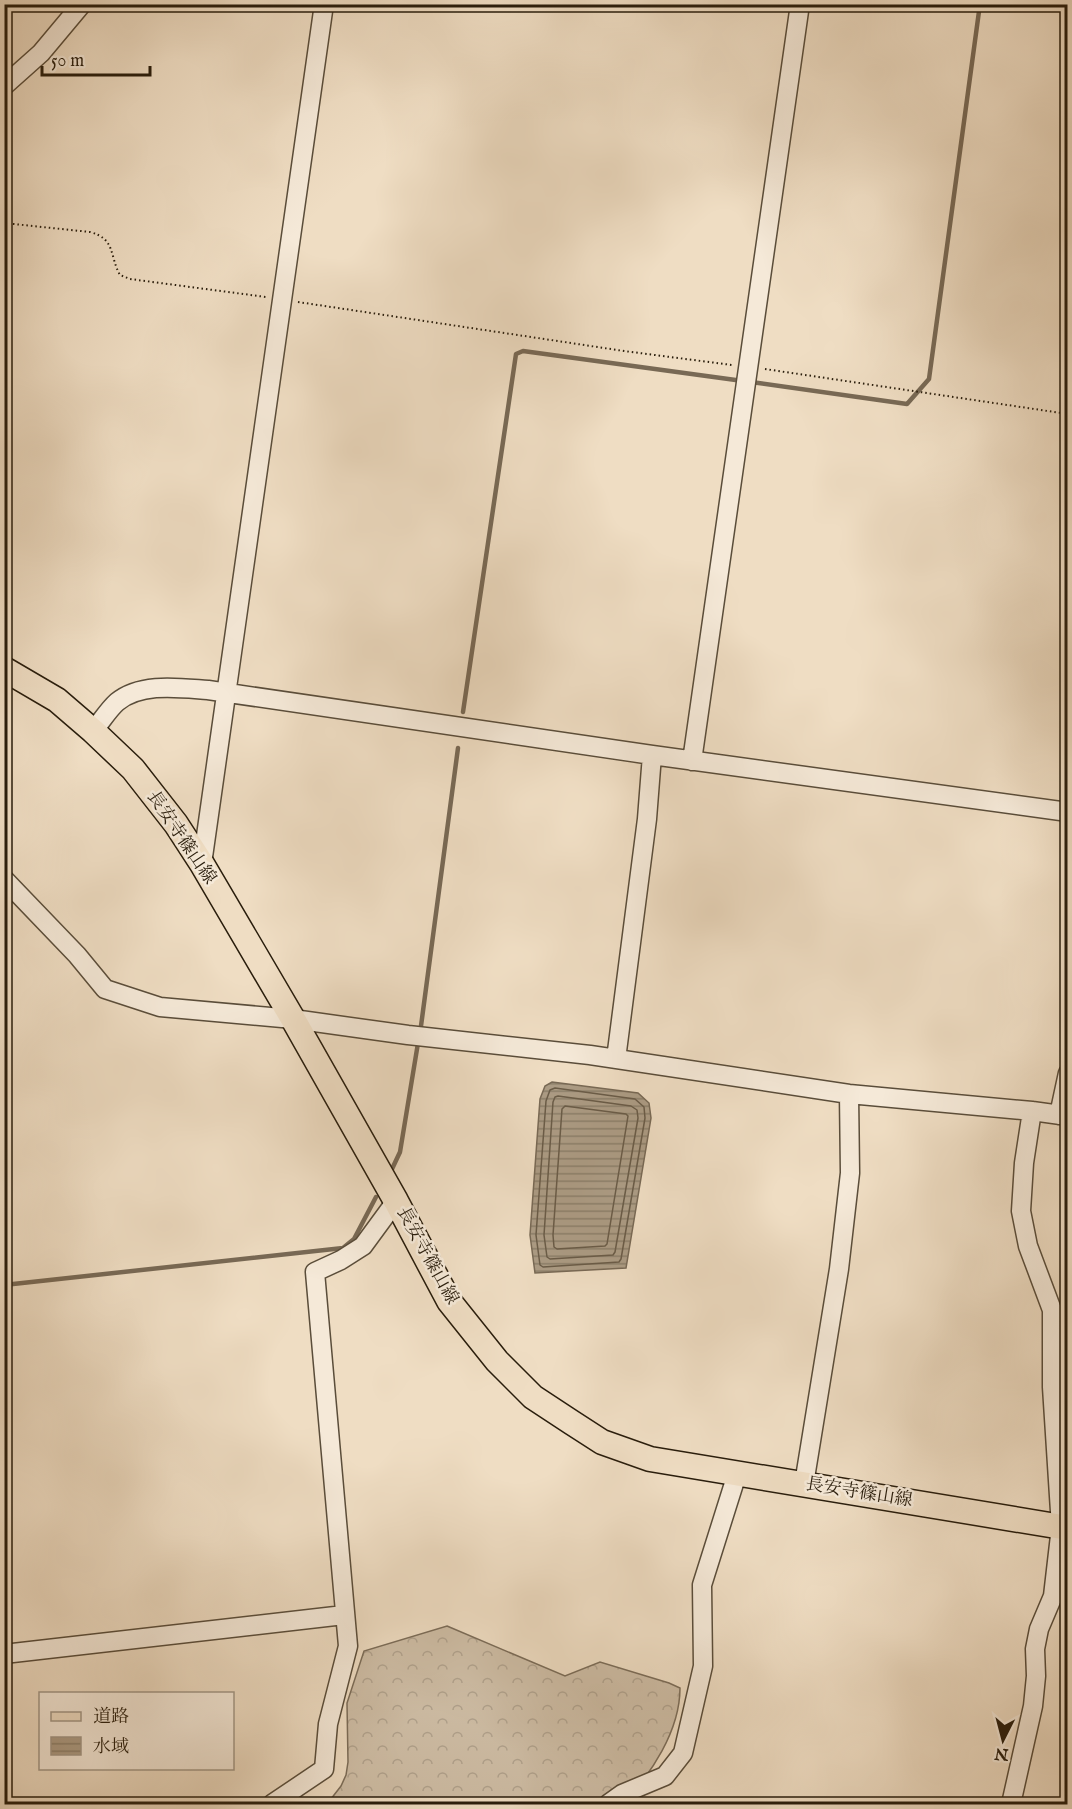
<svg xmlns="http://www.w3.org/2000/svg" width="1072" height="1809" font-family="'IM FELL English','Noto Serif JP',serif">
<defs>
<pattern id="forest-crowns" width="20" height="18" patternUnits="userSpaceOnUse" patternTransform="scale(1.5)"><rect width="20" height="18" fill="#cdbca4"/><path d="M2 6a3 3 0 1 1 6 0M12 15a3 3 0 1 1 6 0" fill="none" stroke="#b0a18c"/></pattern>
<pattern id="water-rules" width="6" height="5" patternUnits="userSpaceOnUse" patternTransform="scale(1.5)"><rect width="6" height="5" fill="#ac9c85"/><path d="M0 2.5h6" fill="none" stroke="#8c7f6b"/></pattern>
</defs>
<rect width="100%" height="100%" fill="#efddc3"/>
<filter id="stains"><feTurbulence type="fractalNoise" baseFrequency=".00333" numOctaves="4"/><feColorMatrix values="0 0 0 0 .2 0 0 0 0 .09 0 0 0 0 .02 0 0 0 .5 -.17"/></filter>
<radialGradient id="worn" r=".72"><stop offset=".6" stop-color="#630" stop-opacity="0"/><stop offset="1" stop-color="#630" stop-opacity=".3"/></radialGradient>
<path fill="url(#forest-crowns)" stroke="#7b6c58" stroke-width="1.5" d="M447,1626L565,1676L600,1662L669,1683L680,1688C680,1731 651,1774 623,1804H327L341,1786L346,1775L348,1762L347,1703L364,1651Z"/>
<path fill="url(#water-rules)" stroke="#786955" stroke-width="1.5" d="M552,1082L638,1093L649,1103L651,1118L626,1268L535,1273L530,1235L540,1099L545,1086Z"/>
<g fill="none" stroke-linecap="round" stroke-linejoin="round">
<path stroke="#6a5c48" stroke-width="1.5" d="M555,1088L635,1099L644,1107L645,1118L621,1259L619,1262L543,1267L540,1265L536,1235L546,1101L550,1090Z
M558,1096L631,1106L637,1110L638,1118L615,1252L613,1255L550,1259L547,1257L544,1235L553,1102L555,1097Z
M565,1106L626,1114L628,1116L607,1244L605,1246L557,1249L554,1247L553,1235L562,1109Z"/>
<path stroke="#786955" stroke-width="4.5" d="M751,382L907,404L929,379L980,4
M463,712L516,354L523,351L743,381
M421,1026L458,748
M392,1169L400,1152L418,1043
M4,1285L343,1248L354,1239L376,1197"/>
<defs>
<path id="minor" d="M4,86L41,53L82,4
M93,731C101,722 108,710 117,702C141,682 180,688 208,690L652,755L1068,812
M692,761L800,4
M202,864L324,4
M4,879L77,955L105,989L160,1007L293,1019L408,1035L590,1055L849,1094L1032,1111L1068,1116
M616,1059L647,819L652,755
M1059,1115L1068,1073
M804,1484L839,1269L850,1173L849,1094
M4,1654L344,1615
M272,1804L324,1769L328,1724L348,1646L315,1272L341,1260L363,1246L396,1201
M608,1804L622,1794L665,1776L683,1753L703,1666L702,1585L737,1474
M1011,1804L1033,1706L1036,1676L1035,1649L1039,1629L1053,1596L1061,1527L1052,1387V1310L1028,1246L1021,1211L1024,1163L1032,1111"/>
<path id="major" d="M4,669L57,700L93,731L133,769L176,824L202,864L293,1019L396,1201L449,1301L497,1361L533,1397L571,1422L602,1442L650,1459L1068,1528"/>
</defs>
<use href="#minor" stroke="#5a4d3a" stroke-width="21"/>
<use href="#major" stroke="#291d0c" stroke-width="27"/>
<path stroke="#291d0c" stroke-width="2" stroke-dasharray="1.5 3" stroke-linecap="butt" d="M4,223L90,232C116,239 109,255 120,275L130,279L266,297
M298,302L624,351L732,365
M765,369L1068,414"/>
<use href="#minor" stroke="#f5e9d8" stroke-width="18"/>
<use href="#major" stroke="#efddc3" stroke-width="24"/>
</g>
<g text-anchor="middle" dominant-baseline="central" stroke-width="5" stroke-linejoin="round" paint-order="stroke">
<g font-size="18" fill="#291d0c" stroke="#f5e9d8">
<text transform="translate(181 838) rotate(56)">長安寺篠山線</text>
<text transform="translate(427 1256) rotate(61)">長安寺篠山線</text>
<text transform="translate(859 1493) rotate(9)">長安寺篠山線</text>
</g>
</g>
<rect width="1072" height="1809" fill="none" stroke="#efddc3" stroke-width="24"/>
<rect x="6" y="6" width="1060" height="1797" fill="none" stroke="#291d0c" stroke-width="3"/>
<rect x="12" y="12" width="1048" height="1785" fill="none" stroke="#291d0c" stroke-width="1.5"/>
<rect x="39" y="1692" width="195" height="78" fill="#f5e9d8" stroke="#a39786" stroke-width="1.5"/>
<rect x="51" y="1712" width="30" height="9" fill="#efddc3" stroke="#a39786" stroke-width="1.5"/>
<text x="93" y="1722" font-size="18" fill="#291d0c">道路</text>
<rect x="51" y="1737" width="30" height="18" fill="url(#water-rules)" stroke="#a39786" stroke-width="1.5"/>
<text x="93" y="1752" font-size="18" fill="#291d0c">水域</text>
<g transform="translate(1003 1740) rotate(186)" stroke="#f5e9d8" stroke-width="4.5" paint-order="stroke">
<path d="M0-4.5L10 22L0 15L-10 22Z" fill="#291d0c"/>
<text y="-9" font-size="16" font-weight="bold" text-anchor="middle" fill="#291d0c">N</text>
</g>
<path d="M42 66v9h108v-9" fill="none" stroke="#291d0c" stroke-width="3"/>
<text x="51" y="66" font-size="18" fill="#291d0c" stroke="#f5e9d8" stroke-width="4.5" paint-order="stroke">50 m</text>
<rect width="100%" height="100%" filter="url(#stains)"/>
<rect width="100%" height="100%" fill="url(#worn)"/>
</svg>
